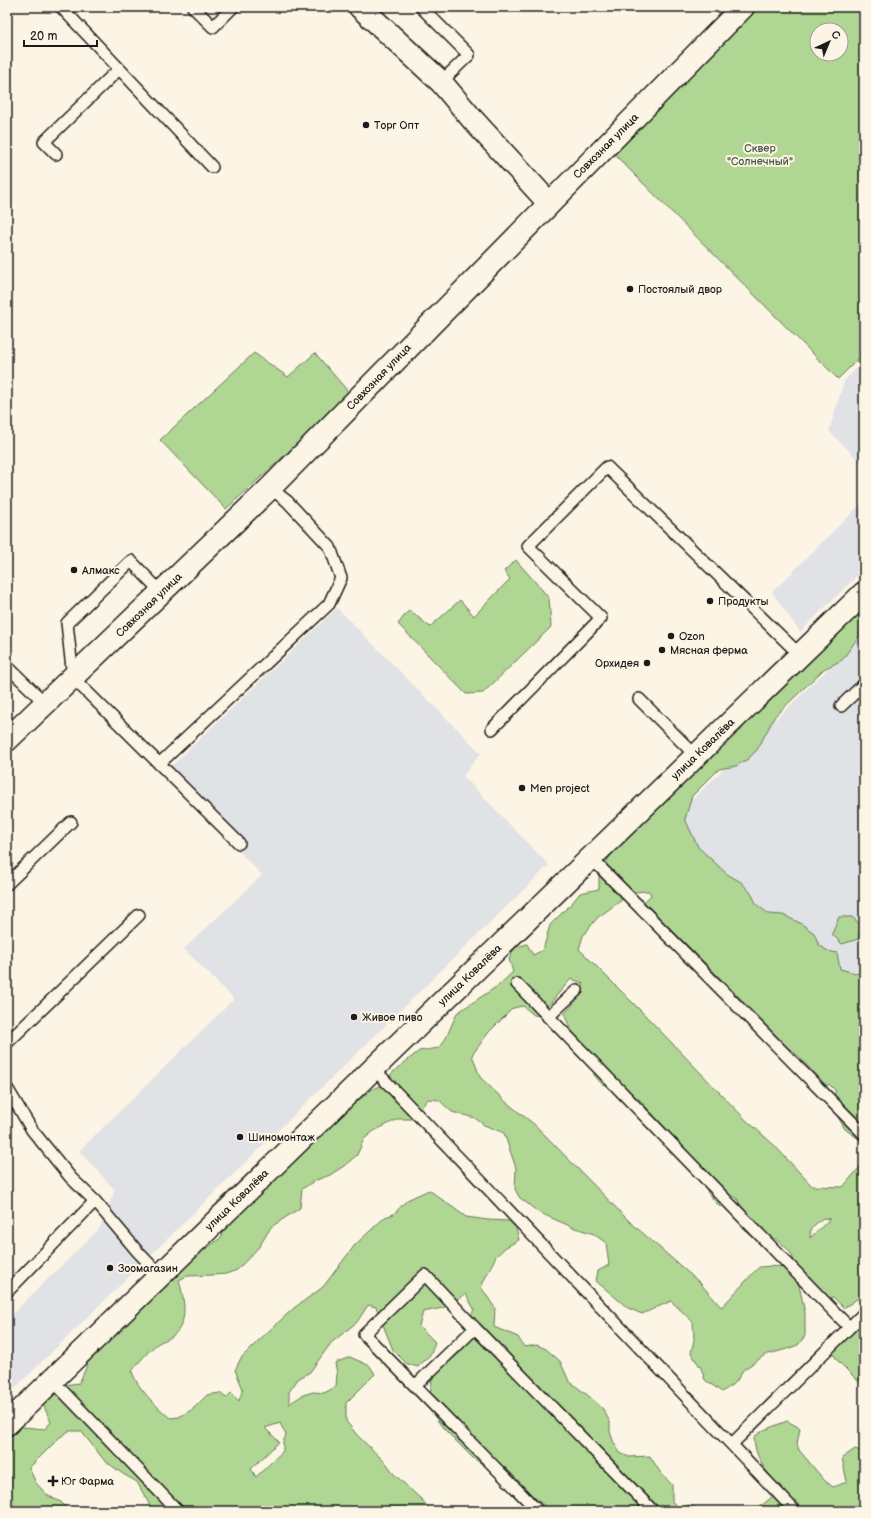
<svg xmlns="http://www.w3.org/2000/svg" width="871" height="1518" font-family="'Balsamiq Sans',sans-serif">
<rect width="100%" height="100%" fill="#fcf5e5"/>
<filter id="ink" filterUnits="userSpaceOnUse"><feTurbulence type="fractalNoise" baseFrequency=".025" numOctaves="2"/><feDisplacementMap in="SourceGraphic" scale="8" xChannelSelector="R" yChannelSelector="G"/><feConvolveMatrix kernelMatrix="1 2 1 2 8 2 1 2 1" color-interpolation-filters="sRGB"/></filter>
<g filter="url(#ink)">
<path fill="#e1e2e5" d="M864,361V466L829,431L844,381Z
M864,501V569L800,632L772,592Z
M337,608L481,753L463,776L549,865L7,1396V1319L99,1229L115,1190L79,1151L234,999L184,949L262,875L163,774Z
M864,634V1024L668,823Z"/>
<path fill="#b0d693" stroke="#667958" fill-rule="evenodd" d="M759,7H864V353L838,379L614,154ZM817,30H841V54H817Z
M254,353L288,377L315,353L351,395L226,509L160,440Z
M516,560L549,598L551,627L483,693L466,694L398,624L409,610L430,627L460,600L474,616L510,579L504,571Z
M864,599V631L862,632L842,660L824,669L775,716L757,750L748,759L736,766L719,769L692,796L685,819L698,847L727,874L741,882L751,893L757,905L769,914L783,915L800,923L814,933L819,945L828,951L837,953L840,969L863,975L864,974V1143L845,1129L836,1114L835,1090L829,1084L827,1086L792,1050L781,1048L742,1006L741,999L644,902L651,895L649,891L633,892L597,918L583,936L579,949L642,1012L746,1120L774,1145L812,1186L843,1187L864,1162V1294L844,1308L833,1297L824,1299L807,1282L799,1285L805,1313V1336L798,1345L787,1349L765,1355L743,1370L736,1382L722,1392L705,1380L701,1368L691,1353L694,1340L693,1322L671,1301L642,1314L628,1308L596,1281L598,1271L609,1265L606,1243L594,1234L572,1227L538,1212L519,1197L515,1189L516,1168L504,1133L484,1125L475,1118L452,1112L439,1100L428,1099L412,1119H398L374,1131L364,1139L357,1155L344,1166L330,1175L314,1181L302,1189L300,1208L271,1227L259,1247L237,1270L226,1274L213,1275L187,1276L179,1280C184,1299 190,1324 171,1337C167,1340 161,1341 157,1344C147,1352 140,1361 132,1371C136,1387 157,1407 170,1418L179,1417L193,1409L207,1395L220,1393L226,1398L231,1393L239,1401L243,1389L235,1370L241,1358L258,1341L294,1308L323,1287L355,1245L385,1217L394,1214L407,1200L429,1190L466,1217L488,1220L509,1221L516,1228L519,1240L506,1247L496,1256L481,1287L495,1308L494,1327L518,1337L524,1347L537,1345L546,1349L560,1361L569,1381L590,1397L603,1409L610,1422V1432L614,1443L620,1453L629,1457L650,1456L660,1472L672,1485V1502L680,1508L689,1505L703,1511H551L534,1497L506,1468L485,1466L473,1458L443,1428L429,1409L432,1376L461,1352L466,1328L474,1309L466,1294L443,1308L423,1312L419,1326L435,1342L431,1354L418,1367L407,1364L393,1350L376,1307L368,1305L357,1322L331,1343L310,1372L298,1379L289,1392V1404L303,1395L313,1392L324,1393L336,1387L337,1374L335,1363L350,1357L370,1366L375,1374L346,1403V1421L357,1435L387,1464L394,1474L423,1501L431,1511H153L137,1482L123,1474L104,1460L81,1431H69L59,1438L29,1468L36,1483L47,1495L61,1502L70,1511H15L12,1503L7,1498V1435L10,1429L24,1427L45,1429L51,1422L41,1400L48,1387L79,1383L86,1368L92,1350L182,1248L201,1252L222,1237L221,1225L241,1205L255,1200L260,1187L345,1106L363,1097L372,1089L381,1086L394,1071L419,1051L439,1048L446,1038L457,1013L499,985L513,972L509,959L514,948L527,944L533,955L543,950L550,925L572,903L580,893L599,889V874L618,843L732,728L740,732L745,724ZM571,979L583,983V993L564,1014L571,1030L594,1057V1075L602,1084L625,1090L640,1100L670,1133L675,1156L696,1164L708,1193L720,1207L728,1197H736L743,1209L742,1226L752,1238L764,1232C776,1240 795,1249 794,1266C783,1268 770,1265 760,1267C756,1268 728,1302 721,1307L700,1283L630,1222L535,1125L506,1102L480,1077L472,1055L489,1032L513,1008L523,1006L534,1015L539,1016ZM823,1218L830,1219L810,1238L811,1228ZM280,1423L286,1435L283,1442V1451L256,1477L251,1469L279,1442L265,1428Z
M839,917H852L861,925L858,939L842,944L832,934Z
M864,1308V1377L858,1381L837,1360L828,1344C836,1329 851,1318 864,1308Z
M787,1421L800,1428L797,1444L799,1450L824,1480L833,1487L847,1482L842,1458L855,1449L864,1452V1511H755L773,1496L777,1484C765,1471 754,1455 754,1437L764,1430Z"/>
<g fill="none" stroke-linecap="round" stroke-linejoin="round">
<defs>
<path id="lane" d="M61,7L212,167
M193,7L213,27L233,7
M421,7L469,55L441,82
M56,154L44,142L119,69
M161,592L131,561L67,623L73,678L239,843
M7,666L46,704
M639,699L696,756
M841,706L864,684
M492,729L601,618L528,546L607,467L800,655
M159,764L329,604L341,578L330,547L287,501L270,488
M591,858L864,1134
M7,884L71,822
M517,984L849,1327
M548,1017L577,990
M7,1043L139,915
M374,1069L795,1511
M7,1088L32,1130L71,1178L95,1201L138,1252L160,1275
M7,1292L95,1201
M52,1380L178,1511
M415,1386L364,1334L425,1275L475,1328
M732,1444L864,1313
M538,1511L415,1386L475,1328L653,1511"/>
<path id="street" d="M360,7L441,82L473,120L549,203
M7,740L270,488L743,7
M7,1424L864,593"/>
</defs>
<use href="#lane" stroke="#1c1c1c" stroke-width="14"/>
<use href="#street" stroke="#1c1c1c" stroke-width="25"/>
<use href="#lane" stroke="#fcf5e5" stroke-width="11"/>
<use href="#street" stroke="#fcf5e5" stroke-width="22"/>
</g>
</g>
<g fill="#1c1c1c" stroke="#fcf5e5" stroke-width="1.5">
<circle cx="366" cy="125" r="4"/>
<circle cx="630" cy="289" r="4"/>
<circle cx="74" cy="570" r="4"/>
<circle cx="710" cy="601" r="4"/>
<circle cx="671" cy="636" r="4"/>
<circle cx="662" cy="650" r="4"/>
<circle cx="647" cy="663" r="4"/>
<circle cx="522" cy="788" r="4"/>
<circle cx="354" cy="1017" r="4"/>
<circle cx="240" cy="1137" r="4"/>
<circle cx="110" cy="1268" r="4"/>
<path d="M51 1475h4v4h4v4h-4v4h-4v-4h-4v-4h4z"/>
</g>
<g text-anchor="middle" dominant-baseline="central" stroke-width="4" stroke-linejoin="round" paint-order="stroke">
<g font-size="11" fill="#1c1c1c" stroke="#fcf5e5" text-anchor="start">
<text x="374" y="125">Торг Опт</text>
<text x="638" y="289">Постоялый двор</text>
<text x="82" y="570">Алмакс</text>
<text x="718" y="601">Продукты</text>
<text x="679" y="636">Ozon</text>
<text x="670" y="650">Мясная ферма</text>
<text x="639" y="663" text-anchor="end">Орхидея</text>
<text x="530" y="788">Men project</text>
<text x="362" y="1017">Живое пиво</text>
<text x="248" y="1137">Шиномонтаж</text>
<text x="118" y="1268">Зоомагазин</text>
<text x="61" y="1481">Юг Фарма</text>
</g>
<g font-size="11" fill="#1c1c1c" stroke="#fcf5e5">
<text transform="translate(606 146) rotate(-45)">Совхозная улица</text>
<text transform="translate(379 377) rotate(-46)">Совхозная улица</text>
<text transform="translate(149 605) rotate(-44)">Совхозная улица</text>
<text transform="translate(703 749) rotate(-44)">улица Ковалёва</text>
<text transform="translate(470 975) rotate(-44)">улица Ковалёва</text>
<text transform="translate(237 1200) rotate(-44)">улица Ковалёва</text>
</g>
<g font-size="11" fill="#485440" stroke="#fcf5e5">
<text x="760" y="148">Сквер<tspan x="760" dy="13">"Солнечный"</tspan></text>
</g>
</g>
<rect width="871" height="1518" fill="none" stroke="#fcf5e5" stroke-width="24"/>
<rect x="12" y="12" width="847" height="1494" fill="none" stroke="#1c1c1c" stroke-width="1.5" filter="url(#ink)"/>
<g transform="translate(829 42) rotate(44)"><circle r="19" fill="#fcf5e5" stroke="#a29e95"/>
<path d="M0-3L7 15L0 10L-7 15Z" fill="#1c1c1c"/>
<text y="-6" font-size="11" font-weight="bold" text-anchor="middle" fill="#1c1c1c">С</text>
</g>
<path d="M24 40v6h73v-6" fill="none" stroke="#1c1c1c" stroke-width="2"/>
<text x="30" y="40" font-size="12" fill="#1c1c1c" stroke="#fcf5e5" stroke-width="3" paint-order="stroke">20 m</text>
</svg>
